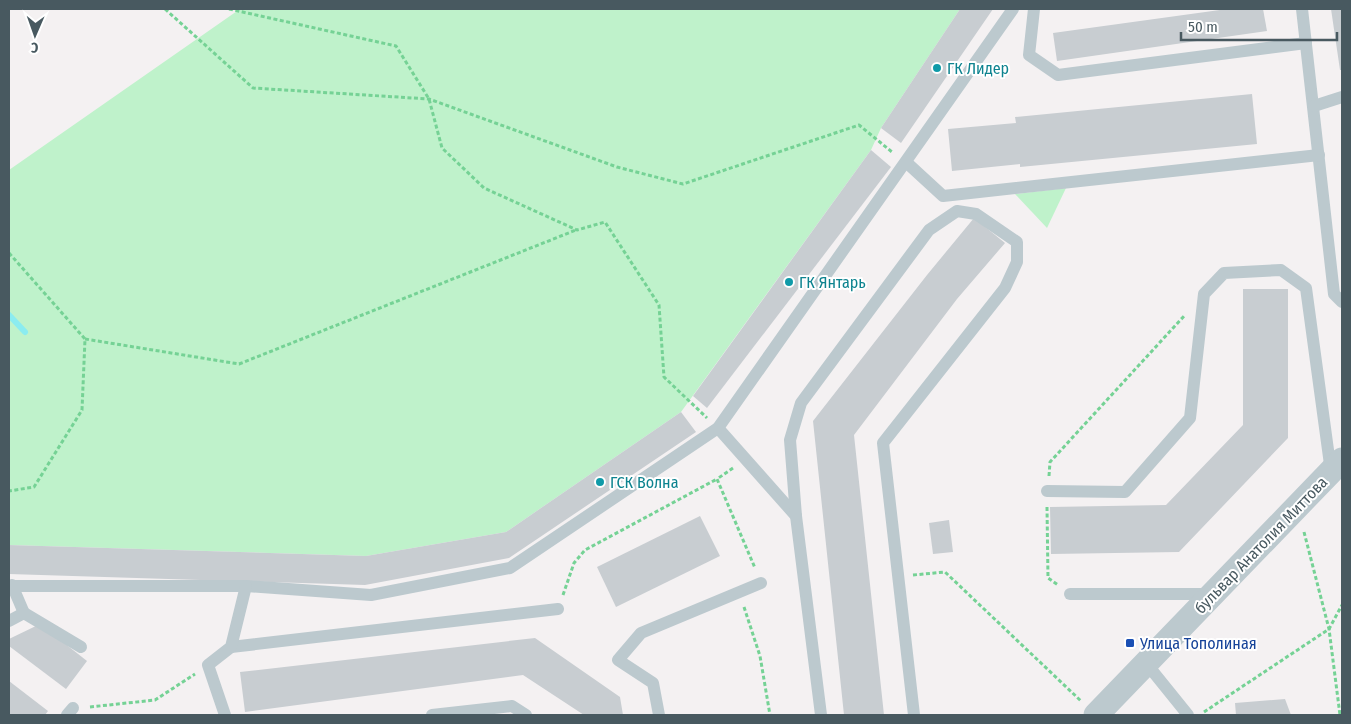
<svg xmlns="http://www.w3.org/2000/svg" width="1351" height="724" viewBox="0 0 1351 724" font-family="'Fira Sans Condensed',sans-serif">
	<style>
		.green { fill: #bff2cb }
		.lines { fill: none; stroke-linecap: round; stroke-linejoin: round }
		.stream { stroke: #8becf0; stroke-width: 6 }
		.building { fill: #c8cdd1 }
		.path { stroke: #75d295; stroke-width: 3; stroke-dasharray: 4 2.5; stroke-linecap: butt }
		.service { stroke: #bcc9ce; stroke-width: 12 }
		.minor { stroke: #bcc9ce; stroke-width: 25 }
		.culture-dot { fill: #0f9aa8; stroke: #fff; stroke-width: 2 }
		.transit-dot { fill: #1a4fb4; stroke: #fff; stroke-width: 2 }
		.labels { text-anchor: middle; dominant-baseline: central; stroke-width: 4; stroke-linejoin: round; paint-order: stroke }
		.culture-label { font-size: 16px; fill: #0d838f; stroke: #fff; text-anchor: start }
		.street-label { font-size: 16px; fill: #485960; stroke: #fff }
		.transit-label { font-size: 16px; fill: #164399; stroke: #fff; text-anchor: start }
	</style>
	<rect width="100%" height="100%" fill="#f4f1f2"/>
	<g class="green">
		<path d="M 240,9 L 960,9 L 881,128 L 871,150 L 681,412 L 506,532 L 366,556 L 9,545 L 9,170 Z"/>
		<path d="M 1066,188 L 1047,228 L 1015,194 Z"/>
	</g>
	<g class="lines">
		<path class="stream" d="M 9,315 L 25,332"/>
	</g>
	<g class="building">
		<path d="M 960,9 L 993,9 L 901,143 L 881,128 Z"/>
		<path d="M 1227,9 L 1263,9 L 1267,31 L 1057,61 L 1053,33 Z"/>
		<path d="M 1331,9 L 1342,9 L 1342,70 L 1340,70 Z"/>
		<path d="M 1252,94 L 1257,144 L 1020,167 L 1020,164 L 952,171 L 948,129 L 1016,123 L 1015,117 Z"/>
		<path d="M 871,150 L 891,167 L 707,408 L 693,396 Z"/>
		<path d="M 974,218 L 1005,243 L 957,299 L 854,435 L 884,715 L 844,715 L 813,421 L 927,275 Z"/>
		<path d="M 1243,289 L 1288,289 L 1288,438 L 1179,552 L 1051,554 L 1050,507 L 1166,505 L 1243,425 Z"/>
		<path d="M 681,412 L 696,432 L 509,558 L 365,585 L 9,574 L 9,545 L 366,556 L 506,532 Z"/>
		<path d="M 700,516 L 720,556 L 616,607 L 597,567 Z"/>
		<path d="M 949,520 L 953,552 L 933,554 L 929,523 Z"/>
		<path d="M 40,624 L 87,661 L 66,689 L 9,646 L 9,639 Z"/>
		<path d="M 535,638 L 620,697 L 623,715 L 584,715 L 523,675 L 245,712 L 240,672 Z"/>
		<path d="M 9,681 L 48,711 L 45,715 L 9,715 Z"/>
		<path d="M 1285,699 L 1291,715 L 1236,715 L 1235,703 Z"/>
	</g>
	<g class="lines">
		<g class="path">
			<path d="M 165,9 L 253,88 L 429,99 L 617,167 L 683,184 L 859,125 L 892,152"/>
			<path d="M 229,9 L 396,46 L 429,99 L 442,148 L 484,188 L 577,230 L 605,222 L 659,305 L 664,377 L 707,418"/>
			<path d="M 9,253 L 85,339 L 82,410 L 34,487 L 9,491"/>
			<path d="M 85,339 L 239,364 L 576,230"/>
			<path d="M 733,468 L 717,479 L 755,568"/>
			<path d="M 1049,476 L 1050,462 L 1185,315"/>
			<path d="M 1047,507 L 1048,578 L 1058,585"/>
			<path d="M 1304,532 L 1329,629 L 1340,715"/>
			<path d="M 913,575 L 945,572 L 1081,701"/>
			<path d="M 563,595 L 574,563 L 585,550 L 717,479"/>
			<path d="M 744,607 L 760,656 L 770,715"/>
			<path d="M 90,707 L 155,700 L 195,674"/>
			<path d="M 1204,712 L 1329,629 L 1342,605"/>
		</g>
		<g class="service">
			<path d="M 1034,9 L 1029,55 L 1058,75 L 1306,43"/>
			<path d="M 1302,9 L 1334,294 L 1342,302"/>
			<path d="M 1314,106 L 1342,97"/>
			<path d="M 906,162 L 943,196 L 1319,155"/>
			<path d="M 718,428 L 796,516 L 821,715"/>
			<path d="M 1047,491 L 1125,492 L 1190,418 L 1204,294 L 1224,273 L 1281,270 L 1306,288 L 1331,472"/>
			<path d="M 796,516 L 790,440 L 801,403 L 929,230 L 957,211 L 976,214 L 1017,242 L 1017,262 L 1005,288 L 883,443 L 914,715"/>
			<path d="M 12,585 L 24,613"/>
			<path d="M 9,586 L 246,586 L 371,595 L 510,568 L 718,428 L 1013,9"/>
			<path d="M 1070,594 L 1213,594"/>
			<path d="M 9,621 L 24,613 L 81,647"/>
			<path d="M 231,647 L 558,609"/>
			<path d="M 1146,663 L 1188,715"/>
			<path d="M 67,715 L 73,708"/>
			<path d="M 225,715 L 208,665 L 231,647 L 246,586"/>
			<path d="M 432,715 L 512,706 L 526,715"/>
			<path d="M 659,715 L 653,683 L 618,660 L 641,633 L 761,583"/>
		</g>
		<path class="minor" d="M 1096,715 L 1342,460"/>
	</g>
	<g class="culture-dot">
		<circle cx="937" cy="68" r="5"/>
		<circle cx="789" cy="282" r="5"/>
		<circle cx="600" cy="482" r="5"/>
	</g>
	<rect class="transit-dot" x="1125" y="638" width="10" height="10" rx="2.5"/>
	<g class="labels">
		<g class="culture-label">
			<text x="947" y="68">ГК Лидер</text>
			<text x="799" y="282">ГК Янтарь</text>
			<text x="610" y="482">ГСК Волна</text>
		</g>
		<g class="street-label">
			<text transform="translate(1261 545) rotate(-46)">бульвар Анатолия Миттова</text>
		</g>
		<g class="transit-label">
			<text x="1140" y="643">Улица Тополиная</text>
		</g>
	</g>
	<rect width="1351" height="724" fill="none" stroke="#485960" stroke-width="20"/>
	<g transform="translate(35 35) rotate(182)" stroke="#ffffff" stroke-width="4" paint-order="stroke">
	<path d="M0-4L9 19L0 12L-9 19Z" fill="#485960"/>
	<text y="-8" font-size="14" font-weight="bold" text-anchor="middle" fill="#485960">С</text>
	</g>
	<path d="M1181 32v8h156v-8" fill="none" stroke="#485960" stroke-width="2.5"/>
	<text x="1188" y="32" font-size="15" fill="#485960" stroke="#ffffff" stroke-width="4" paint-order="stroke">50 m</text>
</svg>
